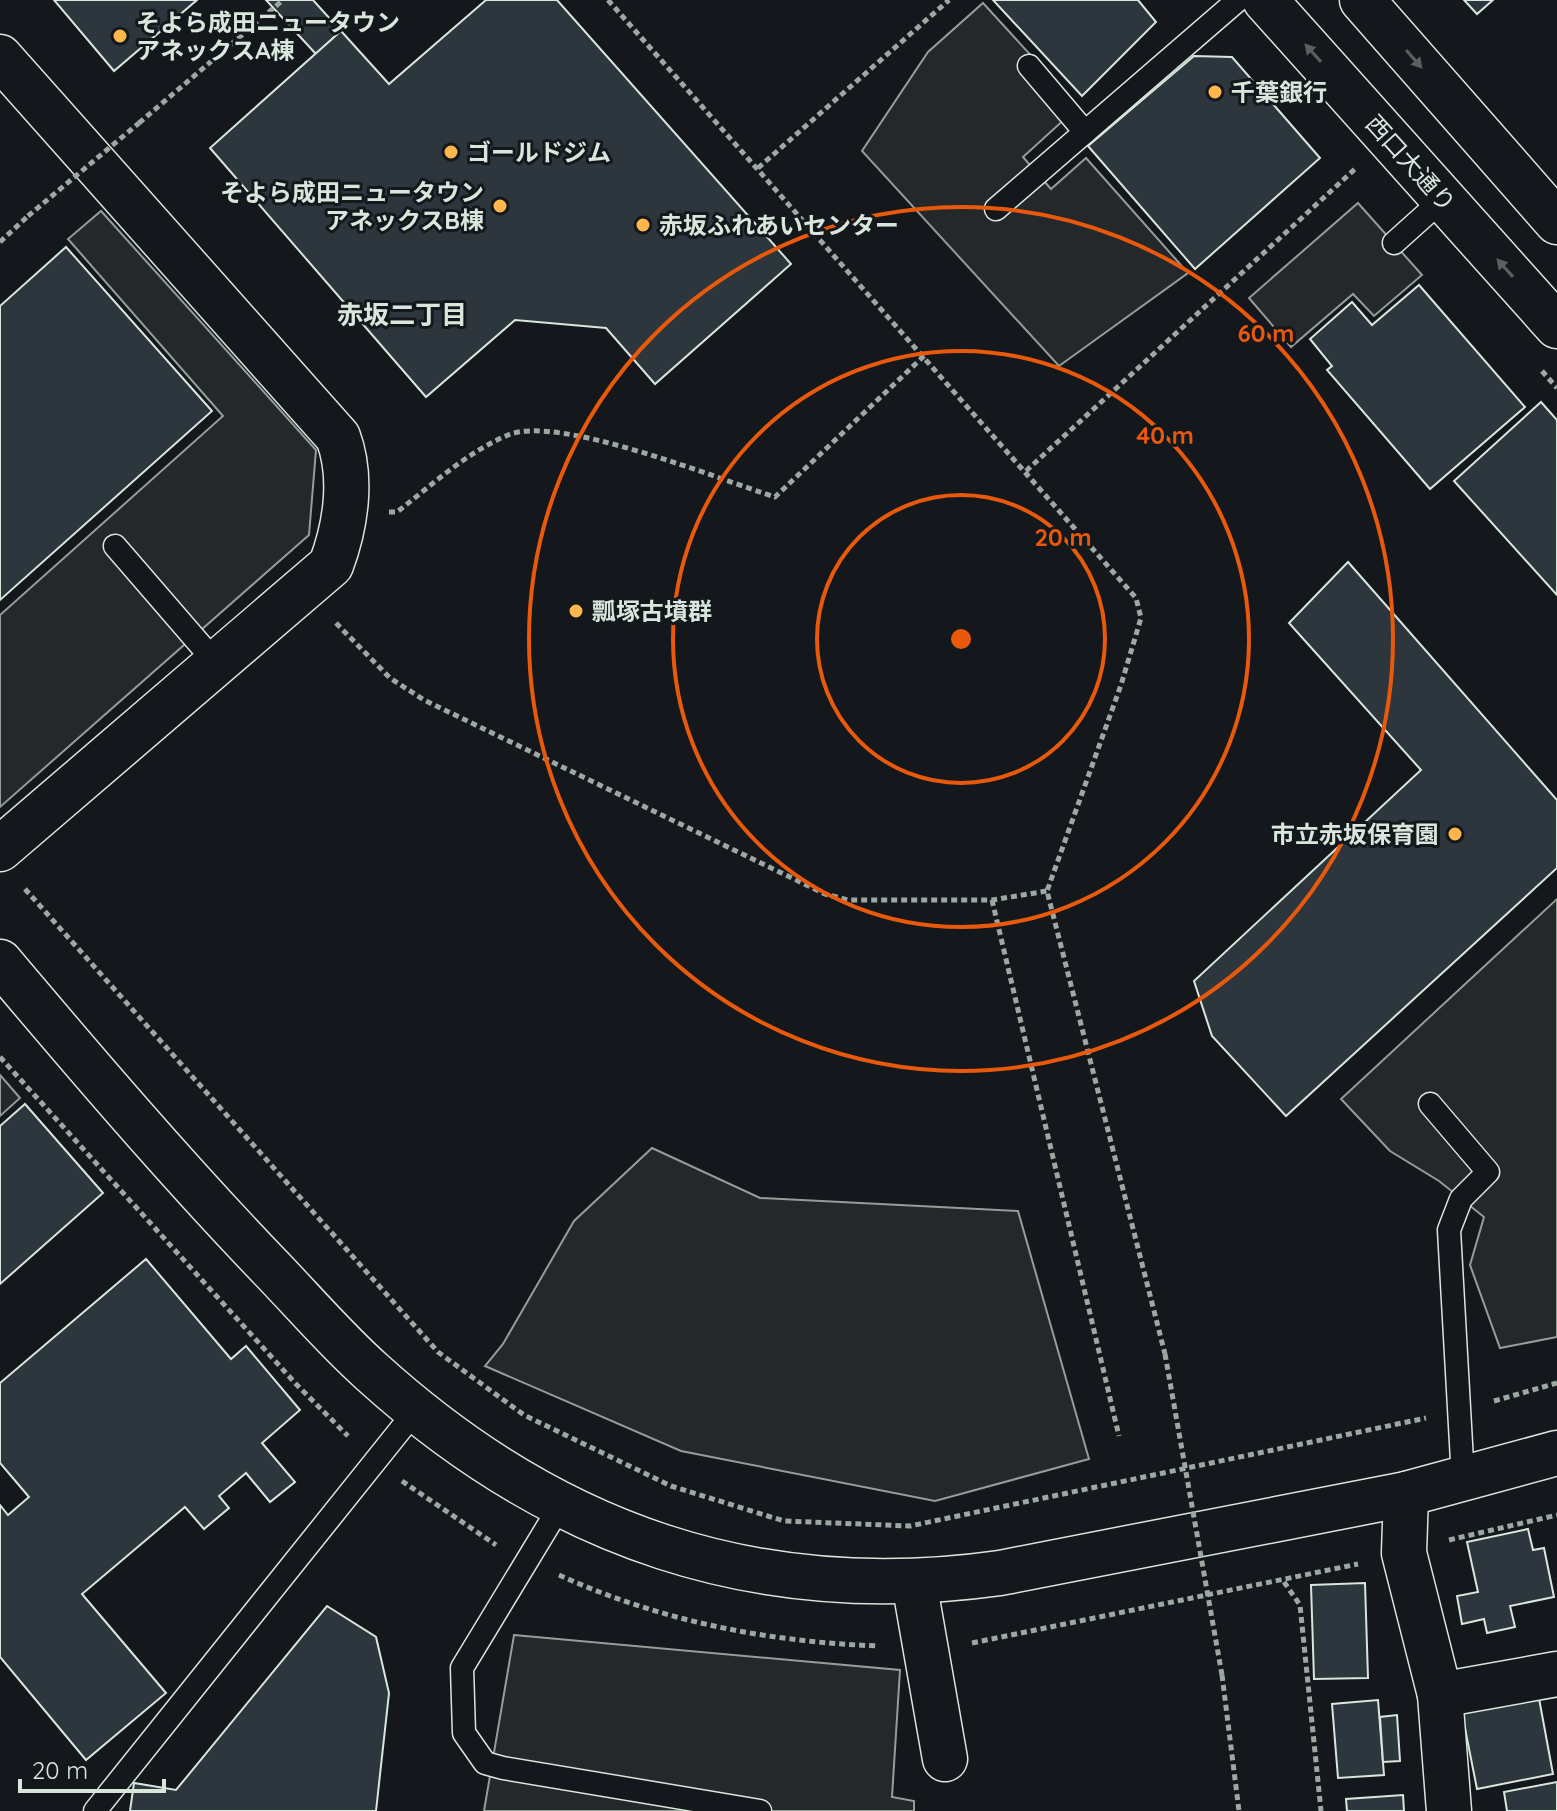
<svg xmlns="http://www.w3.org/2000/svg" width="1557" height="1811" viewBox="0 0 1557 1811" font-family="Quicksand,'Noto Sans JP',sans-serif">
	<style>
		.parking { fill: #24282b; stroke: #939e99; stroke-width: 2 }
		.building { fill: #2c363c; stroke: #d8e6dc; stroke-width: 2 }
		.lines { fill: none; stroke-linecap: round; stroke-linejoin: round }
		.service-casing { stroke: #d8e6dc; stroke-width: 25 }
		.minor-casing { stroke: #d8e6dc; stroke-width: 47 }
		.tertiary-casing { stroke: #d8e6dc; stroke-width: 47 }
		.path { stroke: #9da8a2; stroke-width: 5; stroke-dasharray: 6 4; stroke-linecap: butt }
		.service { stroke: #14181c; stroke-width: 22 }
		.minor { stroke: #14181c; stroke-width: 44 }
		.tertiary { stroke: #14181c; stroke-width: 44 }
		.path-bridge { stroke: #9da8a2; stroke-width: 5; stroke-dasharray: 6 4; stroke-linecap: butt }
		.oneway { fill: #59605f }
		.ring { fill: none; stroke: #e8590c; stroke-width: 4 }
		.poi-dot { fill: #ffb74d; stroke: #14181c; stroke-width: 3 }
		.labels { text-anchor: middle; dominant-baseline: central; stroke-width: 6; stroke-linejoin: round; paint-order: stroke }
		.poi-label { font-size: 24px; font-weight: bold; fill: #d8e6dc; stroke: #14181c; text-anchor: start }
		.street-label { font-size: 24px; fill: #d8e6dc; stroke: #14181c }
		.neighbourhood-label { font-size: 26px; font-weight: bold; fill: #d8e6dc; stroke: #14181c }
		.centre { fill: #e8590c; stroke: #14181c; stroke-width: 4 }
		.ring-label { font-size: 24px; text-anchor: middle; font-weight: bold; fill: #e8590c; stroke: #14181c; stroke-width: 6; stroke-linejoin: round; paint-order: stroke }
	</style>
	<rect width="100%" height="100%" fill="#14181c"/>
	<g class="parking">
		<path d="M 983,3 L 1078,107 L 1023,157 L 1051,189 L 1086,158 L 1188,273 L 1059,366 L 862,151 L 928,52 Z"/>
		<path d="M 1358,203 L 1422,275 L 1374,316 L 1353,294 L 1291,347 L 1249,298 Z"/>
		<path d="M 101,211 L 316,450 L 309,535 L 0,807 L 0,615 L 223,416 L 68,239 Z"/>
		<path d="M 1557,899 L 1557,1337 L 1500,1348 L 1470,1265 L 1484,1217 L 1439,1181 L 1390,1151 L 1341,1099 Z"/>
		<path d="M 0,1075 L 20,1098 L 0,1116 Z"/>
		<path d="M 652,1148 L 760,1198 L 1018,1211 L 1089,1459 L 935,1501 L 681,1451 L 485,1366 L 503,1344 L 574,1221 Z"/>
		<path d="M 514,1635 L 900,1670 L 892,1797 L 914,1801 L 914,1811 L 484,1811 Z"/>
	</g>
	<g class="building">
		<path d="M 54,0 L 197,0 L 114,71 Z"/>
		<path d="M 266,0 L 313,0 L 341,31 L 316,54 Z"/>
		<path d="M 486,0 L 557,0 L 791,264 L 655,384 L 606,328 L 515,320 L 426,397 L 210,148 L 341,31 L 389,84 Z"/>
		<path d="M 993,0 L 1138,0 L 1156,22 L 1082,96 Z"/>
		<path d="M 1464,0 L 1493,0 L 1477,14 Z"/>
		<path d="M 1194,56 L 1232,57 L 1320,158 L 1195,269 L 1088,146 Z"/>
		<path d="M 66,247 L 212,411 L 0,600 L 0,306 Z"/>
		<path d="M 1419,285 L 1525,407 L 1430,489 L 1327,370 L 1332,366 L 1310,339 L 1352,302 L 1372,325 Z"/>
		<path d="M 1541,402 L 1557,420 L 1557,595 L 1454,481 Z"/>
		<path d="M 1348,562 L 1557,800 L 1557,868 L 1286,1116 L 1212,1036 L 1194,981 L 1421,770 L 1289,623 Z"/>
		<path d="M 25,1104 L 103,1193 L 0,1284 L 0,1126 Z"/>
		<path d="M 146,1259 L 231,1359 L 246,1346 L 300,1410 L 262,1443 L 295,1482 L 270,1502 L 246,1473 L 219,1496 L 229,1508 L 204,1529 L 185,1507 L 82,1594 L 166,1693 L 86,1760 L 0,1657 L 0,1505 L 8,1515 L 29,1497 L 0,1463 L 0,1383 Z"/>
		<path d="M 1528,1529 L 1533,1550 L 1544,1548 L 1554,1597 L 1510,1606 L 1515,1627 L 1487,1633 L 1484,1619 L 1462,1624 L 1457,1596 L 1478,1592 L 1467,1542 Z"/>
		<path d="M 1365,1583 L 1368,1678 L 1314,1679 L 1311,1585 Z"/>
		<path d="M 327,1606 L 376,1637 L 389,1693 L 376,1811 L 130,1811 L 134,1783 L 176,1790 Z"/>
		<path d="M 1538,1693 L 1553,1774 L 1477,1789 L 1461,1708 Z"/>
		<path d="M 1378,1700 L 1384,1775 L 1338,1778 L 1332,1704 Z"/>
		<path d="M 1397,1715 L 1400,1761 L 1383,1762 L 1380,1717 Z"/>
		<path d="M 1557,1782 L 1557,1811 L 1507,1811 L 1504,1792 Z"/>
		<path d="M 1403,1795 L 1404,1811 L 1347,1811 L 1346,1799 Z"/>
	</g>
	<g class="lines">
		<g class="service-casing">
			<g id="service">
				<path d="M 1029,66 L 1085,132"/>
				<path d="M 996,209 L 1238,0"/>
				<path d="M 1394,243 L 1443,199"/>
				<path d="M 115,546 L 217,664"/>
				<path d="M 1430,1104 L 1488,1172 L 1461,1199 L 1449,1230 L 1463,1479"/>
				<path d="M 562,1503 L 462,1668 L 464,1733 L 485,1763 L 503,1768 L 760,1811"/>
				<path d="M 95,1811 L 417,1409"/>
			</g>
		</g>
		<g class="minor-casing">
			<g id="minor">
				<path d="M 0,57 L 338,437 C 353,477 346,525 331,565 L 0,849"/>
				<path d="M 1406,1494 L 1404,1553 L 1440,1695 L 1449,1811"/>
				<path d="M 914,1582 L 945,1759"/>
				<path d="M 1440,1695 L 1557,1674"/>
			</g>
		</g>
		<g class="tertiary-casing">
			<g id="tertiary">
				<path d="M 1265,0 L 1557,326"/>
				<path d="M 1362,0 L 1557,222"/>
				<path d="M 0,962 C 87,1065 175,1168 268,1265 C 302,1300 335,1339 372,1372 C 553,1536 757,1607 1000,1573 L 1406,1494 L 1557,1453"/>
			</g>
		</g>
		<g class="path">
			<path d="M 608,0 L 1136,598 L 1141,618 L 1121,685 L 1047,891 L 1165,1354"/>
			<path d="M 139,123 L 283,0"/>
			<path d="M 758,168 L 949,0"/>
			<path d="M 0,242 L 28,216"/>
			<path d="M 1542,371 L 1557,388"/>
			<path d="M 1026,471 L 1355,169"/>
			<path d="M 389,512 L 397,512 C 432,485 467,452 508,435 C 558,414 718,479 775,497 L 924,356"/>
			<path d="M 336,623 L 390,678 L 424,700 L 825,894 L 848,900 L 992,900 L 1047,891"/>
			<path d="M 25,889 L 438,1352 L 524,1415 L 671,1486 L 784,1521 L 910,1526 L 1426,1418"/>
			<path d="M 992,900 L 1119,1436"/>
			<path d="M 0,1057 L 296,1384 L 348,1436"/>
			<path d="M 1494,1401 L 1557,1383"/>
			<path d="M 402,1481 L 496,1545"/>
			<path d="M 1449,1540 L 1557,1515"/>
			<path d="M 559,1575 C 660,1621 768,1642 879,1646"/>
			<path d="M 1284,1582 L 1300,1605 L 1321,1811"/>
			<path d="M 972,1643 L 1358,1564"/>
			<path d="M 1222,1675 L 1239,1811"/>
		</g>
		<use href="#service" class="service"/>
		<use href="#minor" class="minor"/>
		<use href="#tertiary" class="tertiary"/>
		<g class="path-bridge">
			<path d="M 28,216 L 139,123"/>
			<path d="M 1165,1354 L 1222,1675"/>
		</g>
	</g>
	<defs><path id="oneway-solid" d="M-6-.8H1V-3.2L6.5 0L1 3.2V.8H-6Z" transform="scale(2)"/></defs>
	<g class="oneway">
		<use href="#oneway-solid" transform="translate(1313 53) rotate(-132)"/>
		<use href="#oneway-solid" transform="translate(1414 59) rotate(49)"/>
		<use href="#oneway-solid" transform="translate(1505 268) rotate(-132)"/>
	</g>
	<g class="ring">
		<circle cx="961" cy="639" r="144"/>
		<circle cx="961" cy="639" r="288"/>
		<circle cx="961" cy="639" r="432"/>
	</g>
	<g class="poi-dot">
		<circle cx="120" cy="36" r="8"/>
		<circle cx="1215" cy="92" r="8"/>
		<circle cx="451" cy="152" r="8"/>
		<circle cx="500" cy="206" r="8"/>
		<circle cx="643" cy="225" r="8"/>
		<circle cx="576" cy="611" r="8"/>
		<circle cx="1455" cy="834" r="8"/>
	</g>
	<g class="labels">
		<g class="poi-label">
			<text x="136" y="22">そよら成田ニュータウン<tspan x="136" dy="28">アネックスA棟</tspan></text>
			<text x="1231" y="92">千葉銀行</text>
			<text x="467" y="152">ゴールドジム</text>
			<text x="484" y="192" text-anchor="end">そよら成田ニュータウン<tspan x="484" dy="28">アネックスB棟</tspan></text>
			<text x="659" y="225">赤坂ふれあいセンター</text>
			<text x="592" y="611">瓢塚古墳群</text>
			<text x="1439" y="834" text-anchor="end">市立赤坂保育園</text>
		</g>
		<g class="street-label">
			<text transform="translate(1411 163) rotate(48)">西口大通り</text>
		</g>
		<g class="neighbourhood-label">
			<text x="402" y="314">赤坂二丁目</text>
		</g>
	</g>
	<circle cx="961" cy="639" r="12" class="centre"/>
	<g class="ring-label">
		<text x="1266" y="342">60 m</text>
		<text x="1165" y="444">40 m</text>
		<text x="1063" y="546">20 m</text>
	</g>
	<path d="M20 1779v12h144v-12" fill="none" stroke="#d8e6dc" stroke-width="4"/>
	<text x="32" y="1779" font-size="24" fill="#d8e6dc" stroke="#14181c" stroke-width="6" paint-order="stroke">20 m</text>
</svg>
